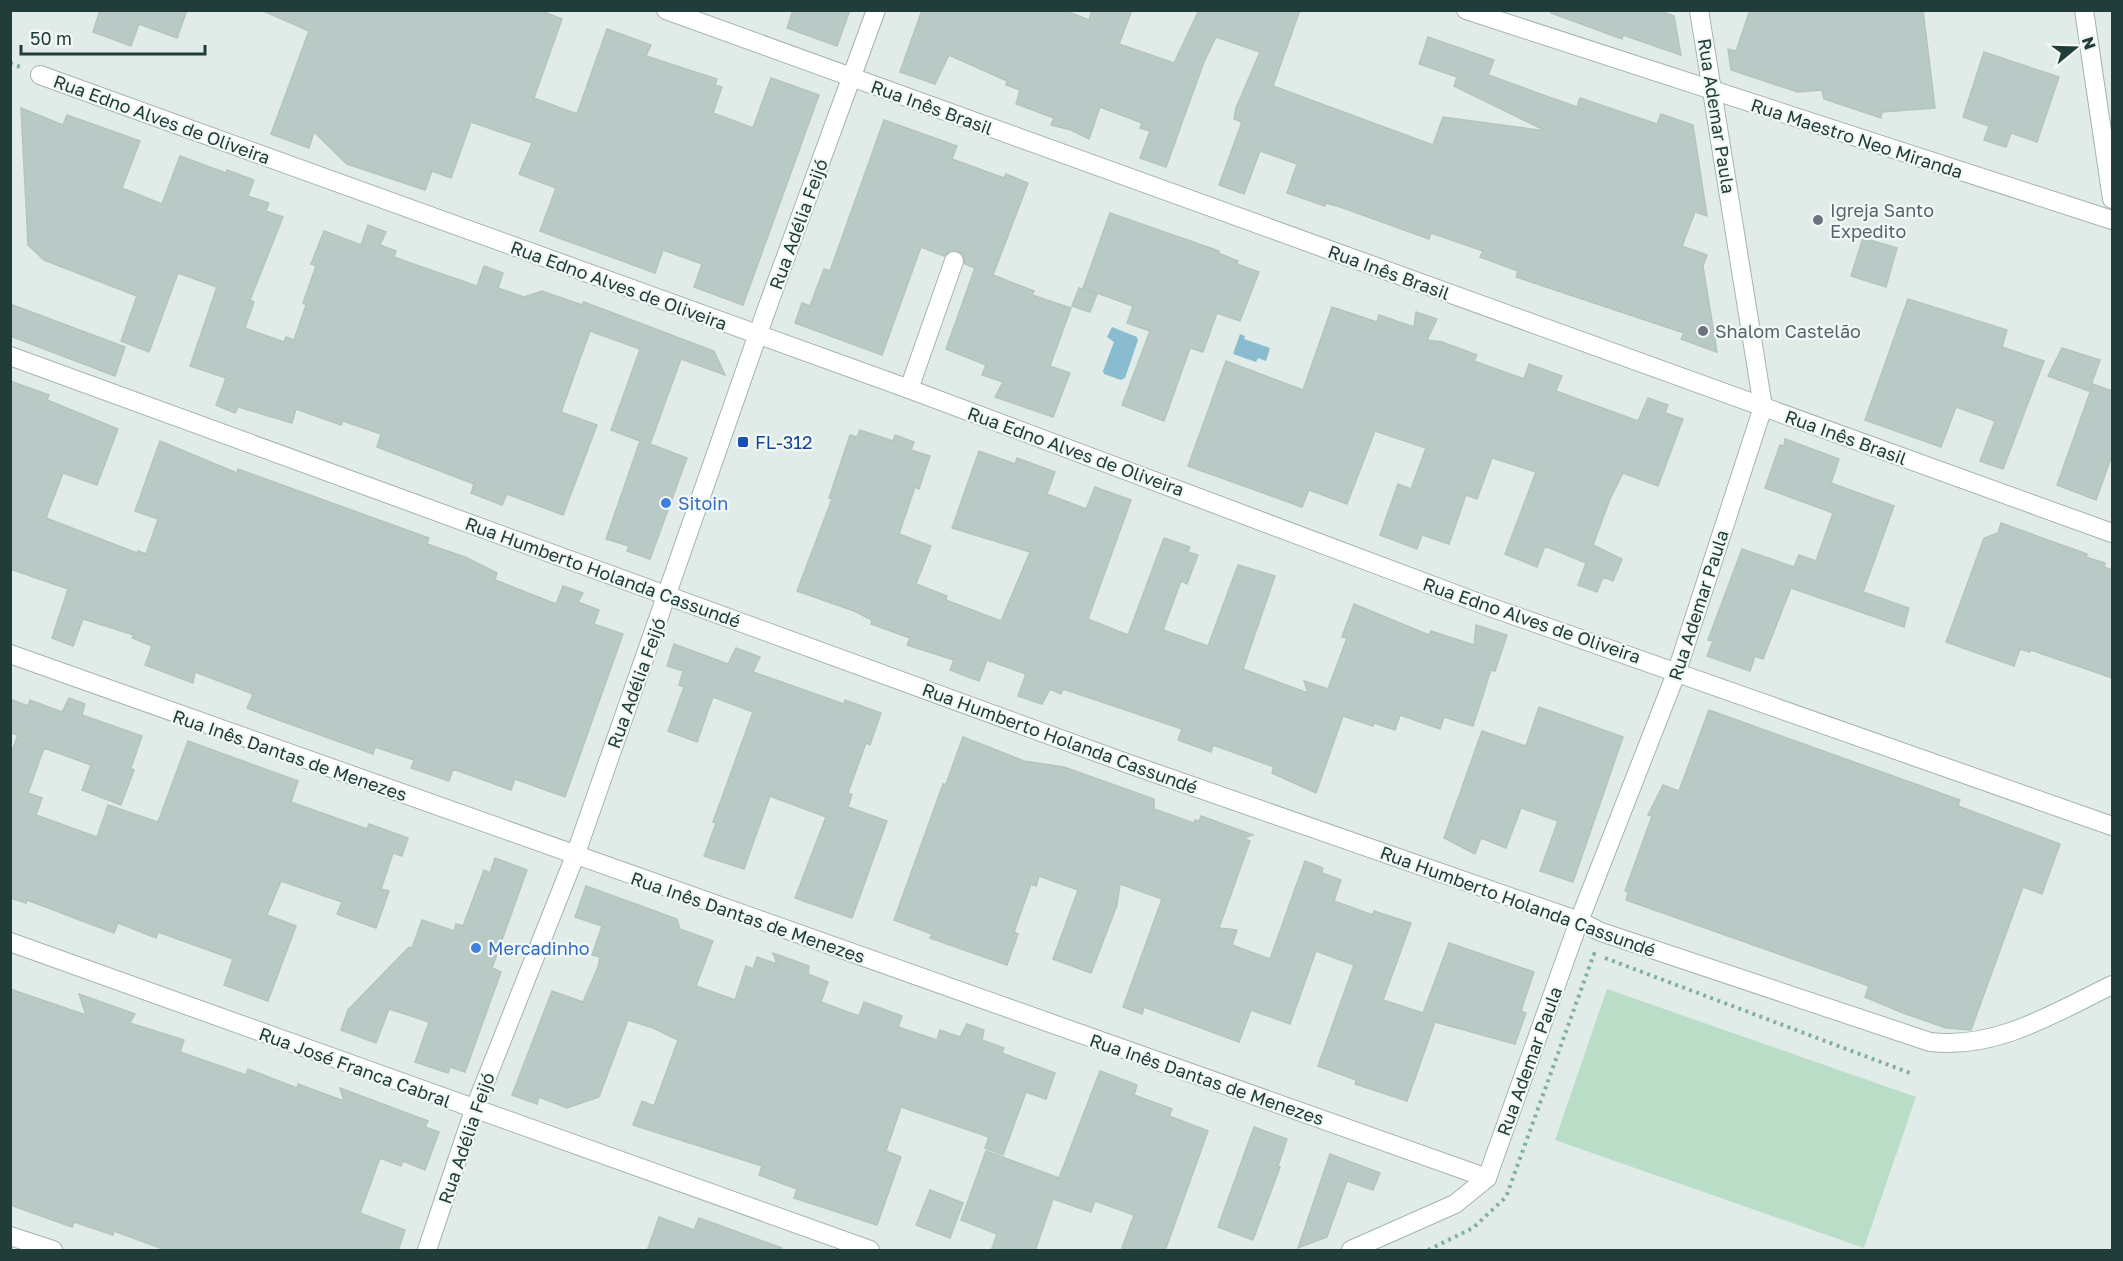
<svg xmlns="http://www.w3.org/2000/svg" width="2123" height="1261" viewBox="0 0 2123 1261" font-family="'Golos Text',sans-serif">
	<style>
		.green { fill: #baddc8 }
		.water { fill: #89bcd1 }
		.building { fill: #b9c9c5; stroke: #b4c5c0; stroke-width: 1.5 }
		.lines { fill: none; stroke-linecap: round; stroke-linejoin: round }
		.minor-casing { stroke: #a4b4b0; stroke-width: 20 }
		.path { stroke: #81afa7; stroke-width: 4; stroke-dasharray: 3 4.5; stroke-linecap: butt }
		.minor { stroke: #fff; stroke-width: 18 }
		.worship-dot { fill: #6b7280; stroke: #f2f8f6; stroke-width: 2 }
		.transit-dot { fill: #1a4fb4; stroke: #f2f8f6; stroke-width: 2 }
		.shop-dot { fill: #3f7fe0; stroke: #f2f8f6; stroke-width: 2 }
		.labels { text-anchor: middle; dominant-baseline: central; stroke-width: 4.5; stroke-linejoin: round; paint-order: stroke }
		.street-label { font-size: 18px; fill: #213d39; stroke: #f2f8f6 }
		.worship-label { font-size: 18px; fill: #5b616d; stroke: #f2f8f6; text-anchor: start }
		.transit-label { font-size: 18px; fill: #164399; stroke: #f2f8f6; text-anchor: start }
		.shop-label { font-size: 18px; fill: #366cbe; stroke: #f2f8f6; text-anchor: start }
	</style>
	<rect width="100%" height="100%" fill="#e1ece8"/>
	<path class="green" d="M 1607,989 L 1916,1097 L 1864,1248 L 1555,1140 Z"/>
	<g class="water">
		<path d="M 1112,327 L 1137,337 L 1138,340 L 1125,378 L 1121,380 L 1104,374 L 1103,371 L 1114,342 L 1107,337 Z"/>
		<path d="M 1240,334 L 1245,336 L 1244,339 L 1270,348 L 1266,361 L 1258,358 L 1256,362 L 1233,354 Z"/>
	</g>
	<g class="building">
		<path d="M 100,10 L 187,10 L 177,38 L 139,24 L 131,46 L 93,32 Z"/>
		<path d="M 261,10 L 539,10 L 562,19 L 534,98 L 577,114 L 607,29 L 651,45 L 646,56 L 717,79 L 715,85 L 722,87 L 713,113 L 753,128 L 771,78 L 819,95 L 743,305 L 694,287 L 702,264 L 663,250 L 655,273 L 540,231 L 556,188 L 519,174 L 532,143 L 471,122 L 451,178 L 432,171 L 425,190 L 347,164 L 314,132 L 309,148 L 271,134 L 309,31 Z"/>
		<path d="M 793,10 L 850,10 L 837,46 L 787,28 Z"/>
		<path d="M 922,10 L 1064,10 L 1089,20 L 1092,10 L 1132,10 L 1119,44 L 1174,63 L 1199,10 L 1300,10 L 1273,86 L 1433,145 L 1443,117 L 1546,131 L 1454,86 L 1457,77 L 1419,64 L 1428,37 L 1494,60 L 1488,75 L 1577,107 L 1580,98 L 1657,124 L 1661,114 L 1693,125 L 1707,216 L 1695,212 L 1682,246 L 1707,255 L 1703,266 L 1717,352 L 1681,339 L 1684,333 L 1516,277 L 1518,271 L 1480,257 L 1483,251 L 1431,233 L 1429,239 L 1343,208 L 1326,203 L 1325,206 L 1287,193 L 1297,164 L 1260,151 L 1244,194 L 1219,185 L 1242,122 L 1234,119 L 1236,108 L 1260,52 L 1216,37 L 1204,62 L 1166,167 L 1140,158 L 1150,131 L 1140,128 L 1142,123 L 1100,107 L 1089,139 L 1071,130 L 1051,125 L 1054,118 L 1016,104 L 1020,90 L 1006,85 L 1007,81 L 949,55 L 935,84 L 900,72 Z"/>
		<path d="M 1551,10 L 1658,10 L 1674,16 L 1681,55 L 1623,35 L 1622,39 L 1551,13 Z"/>
		<path d="M 1750,10 L 1923,10 L 1935,108 L 1882,112 L 1881,118 L 1824,99 L 1822,90 L 1798,92 L 1731,70 L 1728,49 L 1736,51 Z"/>
		<path d="M 1984,52 L 2059,77 L 2037,142 L 2011,133 L 2006,147 L 1984,140 L 1989,126 L 1963,117 Z"/>
		<path d="M 21,108 L 63,125 L 67,115 L 140,141 L 122,188 L 162,204 L 180,156 L 226,173 L 227,170 L 254,180 L 248,196 L 269,203 L 266,211 L 283,217 L 250,300 L 254,302 L 245,328 L 284,342 L 286,337 L 294,340 L 306,305 L 303,303 L 316,266 L 311,264 L 324,231 L 361,245 L 368,225 L 386,232 L 380,245 L 396,251 L 394,257 L 419,266 L 477,286 L 484,266 L 503,273 L 498,288 L 524,297 L 542,291 L 582,305 L 584,302 L 714,351 L 725,375 L 681,359 L 650,444 L 687,458 L 650,559 L 627,551 L 629,546 L 606,539 L 640,441 L 611,430 L 640,349 L 590,331 L 561,412 L 597,425 L 563,515 L 507,494 L 502,505 L 471,493 L 474,484 L 377,447 L 381,434 L 343,421 L 341,425 L 296,409 L 292,423 L 238,407 L 235,413 L 216,405 L 226,378 L 190,366 L 217,287 L 178,273 L 149,352 L 121,341 L 137,296 L 44,260 L 28,245 Z"/>
		<path d="M 884,120 L 957,146 L 952,159 L 1004,178 L 1006,174 L 1028,183 L 993,275 L 1034,291 L 1032,295 L 1071,308 L 1050,366 L 1070,373 L 1053,417 L 995,397 L 1003,382 L 982,375 L 986,365 L 946,349 L 975,268 L 965,264 L 963,254 L 958,251 L 951,250 L 944,256 L 921,247 L 882,355 L 795,323 L 802,303 L 810,306 L 824,269 L 830,271 Z"/>
		<path d="M 1110,213 L 1219,251 L 1218,253 L 1238,261 L 1237,264 L 1259,272 L 1240,321 L 1217,313 L 1203,352 L 1190,348 L 1164,421 L 1122,405 L 1150,331 L 1127,323 L 1133,306 L 1083,288 Z"/>
		<path d="M 1863,238 L 1897,248 L 1886,287 L 1851,276 Z"/>
		<path d="M 1079,288 L 1097,294 L 1090,312 L 1072,306 Z"/>
		<path d="M 1908,299 L 2007,330 L 2002,347 L 2044,361 L 2003,469 L 1980,461 L 1995,421 L 1956,407 L 1941,447 L 1865,420 Z"/>
		<path d="M 10,304 L 125,347 L 115,376 L 10,336 Z"/>
		<path d="M 1332,307 L 1377,322 L 1379,315 L 1414,327 L 1416,312 L 1437,319 L 1427,340 L 1442,342 L 1477,355 L 1474,361 L 1524,379 L 1529,364 L 1562,376 L 1556,391 L 1638,421 L 1648,398 L 1668,405 L 1665,413 L 1683,419 L 1658,486 L 1623,473 L 1610,499 L 1593,545 L 1622,559 L 1613,581 L 1603,577 L 1597,592 L 1578,585 L 1586,563 L 1545,546 L 1537,567 L 1505,554 L 1536,472 L 1492,458 L 1477,499 L 1466,495 L 1449,544 L 1422,535 L 1417,549 L 1380,535 L 1398,484 L 1411,489 L 1426,448 L 1375,431 L 1347,504 L 1309,490 L 1302,507 L 1188,466 L 1226,361 L 1303,390 Z"/>
		<path d="M 2062,348 L 2100,360 L 2089,391 L 2048,376 Z"/>
		<path d="M 10,381 L 49,395 L 47,400 L 118,429 L 97,485 L 63,473 L 46,518 L 137,553 L 138,551 L 146,554 L 158,519 L 135,511 L 160,441 L 237,473 L 238,469 L 429,538 L 427,544 L 465,557 L 497,573 L 495,580 L 556,604 L 563,586 L 583,593 L 578,602 L 599,610 L 594,624 L 623,634 L 565,797 L 515,779 L 511,790 L 453,769 L 449,781 L 411,768 L 414,760 L 375,747 L 373,754 L 262,714 L 247,708 L 253,694 L 195,672 L 193,683 L 145,665 L 152,646 L 132,638 L 134,635 L 83,619 L 73,646 L 52,638 L 68,589 L 10,569 Z"/>
		<path d="M 2093,384 L 2112,391 L 2112,455 L 2096,500 L 2057,485 Z"/>
		<path d="M 860,430 L 893,441 L 895,435 L 914,442 L 911,450 L 930,456 L 919,489 L 915,487 L 899,534 L 931,546 L 916,584 L 947,596 L 946,600 L 1001,621 L 1030,552 L 952,528 L 979,451 L 1015,464 L 1017,458 L 1055,472 L 1047,494 L 1086,509 L 1095,487 L 1131,500 L 1088,619 L 1128,635 L 1164,538 L 1190,547 L 1188,552 L 1198,555 L 1187,584 L 1181,581 L 1163,630 L 1208,646 L 1238,565 L 1275,576 L 1243,669 L 1308,693 L 1304,681 L 1328,689 L 1347,638 L 1342,637 L 1354,604 L 1429,635 L 1431,631 L 1474,645 L 1476,625 L 1507,635 L 1495,671 L 1491,670 L 1473,726 L 1444,717 L 1440,729 L 1400,715 L 1395,730 L 1374,723 L 1373,726 L 1343,716 L 1316,793 L 1272,773 L 1274,767 L 1213,745 L 1211,752 L 1178,740 L 1182,729 L 1063,689 L 1061,694 L 1050,689 L 1042,704 L 1018,696 L 1026,674 L 987,660 L 979,681 L 950,670 L 954,660 L 907,645 L 910,638 L 871,624 L 872,620 L 854,611 L 797,591 L 832,499 L 829,498 L 850,435 L 857,437 Z"/>
		<path d="M 1785,439 L 1839,459 L 1831,483 L 1894,506 L 1863,592 L 1909,608 L 1904,627 L 1791,588 L 1763,659 L 1755,656 L 1750,671 L 1707,656 L 1713,641 L 1708,640 L 1742,549 L 1794,567 L 1799,555 L 1816,561 L 1833,513 L 1765,488 L 1780,445 L 1784,446 Z"/>
		<path d="M 2001,523 L 2087,554 L 2086,557 L 2105,563 L 2104,567 L 2112,570 L 2112,678 L 2031,650 L 2030,652 L 2020,649 L 2014,666 L 1946,642 L 1984,538 L 1998,533 Z"/>
		<path d="M 674,644 L 728,664 L 736,648 L 760,657 L 753,672 L 844,704 L 845,700 L 881,713 L 870,745 L 866,743 L 848,793 L 852,795 L 848,807 L 887,821 L 852,918 L 795,898 L 826,817 L 770,796 L 744,869 L 704,856 L 716,823 L 713,822 L 753,712 L 713,697 L 697,742 L 668,731 L 684,687 L 679,685 L 683,671 L 667,666 Z"/>
		<path d="M 69,698 L 85,704 L 82,715 L 142,736 L 131,768 L 134,770 L 121,805 L 82,790 L 91,765 L 44,748 L 28,793 L 42,798 L 36,815 L 97,837 L 108,805 L 158,822 L 188,741 L 298,781 L 291,802 L 367,829 L 369,824 L 408,838 L 402,856 L 393,853 L 381,889 L 389,891 L 376,928 L 337,914 L 342,902 L 281,881 L 267,915 L 296,926 L 268,1001 L 224,985 L 233,959 L 158,932 L 156,938 L 118,923 L 114,933 L 27,900 L 26,903 L 10,898 L 10,756 L 18,735 L 10,733 L 10,699 L 28,706 L 30,700 L 62,712 Z"/>
		<path d="M 1539,707 L 1623,737 L 1573,882 L 1540,871 L 1558,821 L 1521,808 L 1506,848 L 1481,838 L 1475,854 L 1444,838 L 1482,731 L 1526,746 Z"/>
		<path d="M 1709,710 L 1960,800 L 1958,806 L 2060,844 L 2042,894 L 2023,887 L 1971,1030 L 1946,1028 L 1903,1013 L 1865,997 L 1869,986 L 1626,900 L 1628,892 L 1625,891 L 1652,816 L 1648,815 L 1663,785 L 1679,791 Z"/>
		<path d="M 963,737 L 1024,761 L 1064,767 L 1137,793 L 1154,799 L 1154,809 L 1194,823 L 1195,820 L 1199,821 L 1201,816 L 1253,835 L 1243,838 L 1250,841 L 1219,928 L 1237,930 L 1232,945 L 1270,959 L 1305,861 L 1323,868 L 1322,873 L 1341,880 L 1334,901 L 1373,915 L 1374,911 L 1411,923 L 1383,1000 L 1423,1013 L 1449,943 L 1534,972 L 1521,1011 L 1526,1013 L 1515,1044 L 1435,1022 L 1407,1101 L 1355,1084 L 1356,1080 L 1318,1066 L 1354,965 L 1316,951 L 1290,1024 L 1251,1010 L 1239,1042 L 1144,1007 L 1142,1014 L 1123,1007 L 1162,899 L 1120,884 L 1117,905 L 1091,973 L 1053,959 L 1078,890 L 1039,876 L 1036,886 L 1031,884 L 1014,932 L 1018,934 L 1007,965 L 930,938 L 932,934 L 894,920 L 943,784 L 946,784 Z"/>
		<path d="M 495,858 L 527,870 L 492,968 L 501,972 L 465,1072 L 450,1067 L 448,1073 L 415,1062 L 429,1022 L 408,1015 L 389,1009 L 376,1043 L 341,1030 L 348,1010 L 409,947 L 412,948 L 422,920 L 454,931 L 456,924 L 463,926 L 484,870 L 490,873 Z"/>
		<path d="M 586,886 L 677,919 L 680,929 L 713,941 L 696,986 L 735,1000 L 746,966 L 753,969 L 757,957 L 777,964 L 773,953 L 809,966 L 808,974 L 828,982 L 821,1002 L 859,1016 L 864,1002 L 902,1016 L 898,1027 L 937,1040 L 940,1030 L 960,1037 L 967,1024 L 984,1030 L 982,1040 L 1004,1048 L 1002,1053 L 1055,1073 L 1046,1099 L 1026,1092 L 1003,1155 L 985,1148 L 989,1137 L 901,1107 L 886,1151 L 901,1157 L 877,1225 L 794,1198 L 797,1189 L 759,1175 L 762,1166 L 633,1125 L 642,1101 L 654,1106 L 678,1040 L 653,1028 L 628,1020 L 599,1097 L 567,1108 L 539,1097 L 537,1104 L 512,1095 L 552,991 L 583,1002 L 598,967 L 600,957 L 592,955 L 602,926 L 575,917 Z"/>
		<path d="M 10,989 L 86,1015 L 79,994 L 135,1014 L 130,1023 L 184,1040 L 180,1052 L 246,1075 L 248,1069 L 297,1088 L 298,1084 L 344,1101 L 340,1088 L 428,1121 L 425,1127 L 439,1132 L 425,1170 L 403,1161 L 401,1166 L 380,1158 L 360,1213 L 405,1230 L 398,1251 L 168,1251 L 114,1231 L 113,1235 L 74,1222 L 72,1227 L 10,1205 Z"/>
		<path d="M 1100,1071 L 1137,1085 L 1134,1095 L 1172,1109 L 1169,1116 L 1208,1131 L 1165,1251 L 1121,1251 L 1134,1215 L 1095,1201 L 1091,1212 L 1053,1199 L 1035,1251 L 991,1251 L 997,1234 L 961,1220 L 986,1151 L 1059,1178 Z"/>
		<path d="M 1254,1127 L 1287,1139 L 1278,1166 L 1280,1167 L 1253,1240 L 1218,1227 Z"/>
		<path d="M 1330,1154 L 1380,1173 L 1373,1190 L 1347,1181 L 1327,1237 L 1298,1248 Z"/>
		<path d="M 930,1190 L 963,1203 L 950,1238 L 916,1225 Z"/>
		<path d="M 659,1217 L 694,1230 L 699,1218 L 782,1248 L 781,1251 L 647,1251 Z"/>
	</g>
	<g class="lines">
		<g class="minor-casing">
			<g id="minor">
				<path d="M 666,10 L 2112,533"/>
				<path d="M 1466,10 L 2112,220"/>
				<path d="M 2084,10 L 2112,199"/>
				<path d="M 40,75 L 909,389 L 1487,606 L 2112,826"/>
				<path d="M 10,356 L 1129,764 L 1579,921 L 1601,932 L 1930,1042 C 1996,1050 2054,1013 2112,985"/>
				<path d="M 909,389 L 954,261"/>
				<path d="M 10,654 L 1487,1178"/>
				<path d="M 10,942 L 870,1250"/>
				<path d="M 1487,1178 L 1579,921 L 1677,671 L 1763,407 L 1699,10"/>
				<path d="M 10,1236 L 53,1250"/>
				<path d="M 427,1250 L 474,1110 L 575,856 L 766,311 L 876,10"/>
				<path d="M 1351,1250 L 1455,1204 L 1487,1178"/>
			</g>
		</g>
		<g class="path">
			<path d="M 10,63 L 23,68"/>
			<path d="M 1605,958 L 1910,1073"/>
			<path d="M 1428,1250 L 1473,1228 L 1506,1197 L 1594,954 L 1598,956"/>
		</g>
		<use href="#minor" class="minor"/>
	</g>
	<g class="worship-dot">
		<circle cx="1818" cy="220" r="6"/>
		<circle cx="1703" cy="331" r="6"/>
	</g>
	<rect class="transit-dot" x="737" y="436" width="12" height="12" rx="3"/>
	<g class="shop-dot">
		<circle cx="666" cy="503" r="6"/>
		<circle cx="476" cy="948" r="6"/>
	</g>
	<g class="labels">
		<g class="street-label">
			<text transform="translate(932 107) rotate(20)">Rua Inês Brasil</text>
			<text transform="translate(1717 116) rotate(81)">Rua Ademar Paula</text>
			<text transform="translate(162 119) rotate(20)">Rua Edno Alves de Oliveira</text>
			<text transform="translate(1857 138) rotate(18)">Rua Maestro Neo Miranda</text>
			<text transform="translate(798 224) rotate(-70)">Rua Adélia Feijó</text>
			<text transform="translate(1389 272) rotate(20)">Rua Inês Brasil</text>
			<text transform="translate(619 285) rotate(20)">Rua Edno Alves de Oliveira</text>
			<text transform="translate(1846 437) rotate(20)">Rua Inês Brasil</text>
			<text transform="translate(1076 451) rotate(20)">Rua Edno Alves de Oliveira</text>
			<text transform="translate(603 572) rotate(20)">Rua Humberto Holanda Cassundé</text>
			<text transform="translate(1698 605) rotate(-72)">Rua Ademar Paula</text>
			<text transform="translate(1532 620) rotate(19)">Rua Edno Alves de Oliveira</text>
			<text transform="translate(636 683) rotate(-70)">Rua Adélia Feijó</text>
			<text transform="translate(1060 738) rotate(20)">Rua Humberto Holanda Cassundé</text>
			<text transform="translate(290 755) rotate(19)">Rua Inês Dantas de Menezes</text>
			<text transform="translate(1518 901) rotate(20)">Rua Humberto Holanda Cassundé</text>
			<text transform="translate(748 917) rotate(19)">Rua Inês Dantas de Menezes</text>
			<text transform="translate(1529 1061) rotate(-70)">Rua Ademar Paula</text>
			<text transform="translate(355 1067) rotate(20)">Rua José Franca Cabral</text>
			<text transform="translate(1207 1079) rotate(19)">Rua Inês Dantas de Menezes</text>
			<text transform="translate(466 1138) rotate(-71)">Rua Adélia Feijó</text>
		</g>
		<g class="worship-label">
			<text x="1830" y="210">Igreja Santo<tspan x="1830" dy="21">Expedito</tspan></text>
			<text x="1715" y="331">Shalom Castelão</text>
		</g>
		<g class="transit-label">
			<text x="755" y="442">FL-312</text>
		</g>
		<g class="shop-label">
			<text x="678" y="503">Sitoin</text>
			<text x="488" y="948">Mercadinho</text>
		</g>
	</g>
	<rect width="2123" height="1261" fill="none" stroke="#213d39" stroke-width="24"/>
	<g transform="translate(2075 48) rotate(71)" stroke="#f2f8f6" stroke-width="4.5" paint-order="stroke">
	<path d="M0-4.5L10 22L0 15L-10 22Z" fill="#213d39"/>
	<text y="-9" font-size="16" font-weight="bold" text-anchor="middle" fill="#213d39">N</text>
	</g>
	<path d="M21 45v9h184v-9" fill="none" stroke="#213d39" stroke-width="3"/>
	<text x="30" y="45" font-size="18" fill="#213d39" stroke="#f2f8f6" stroke-width="4.5" paint-order="stroke">50 m</text>
</svg>
